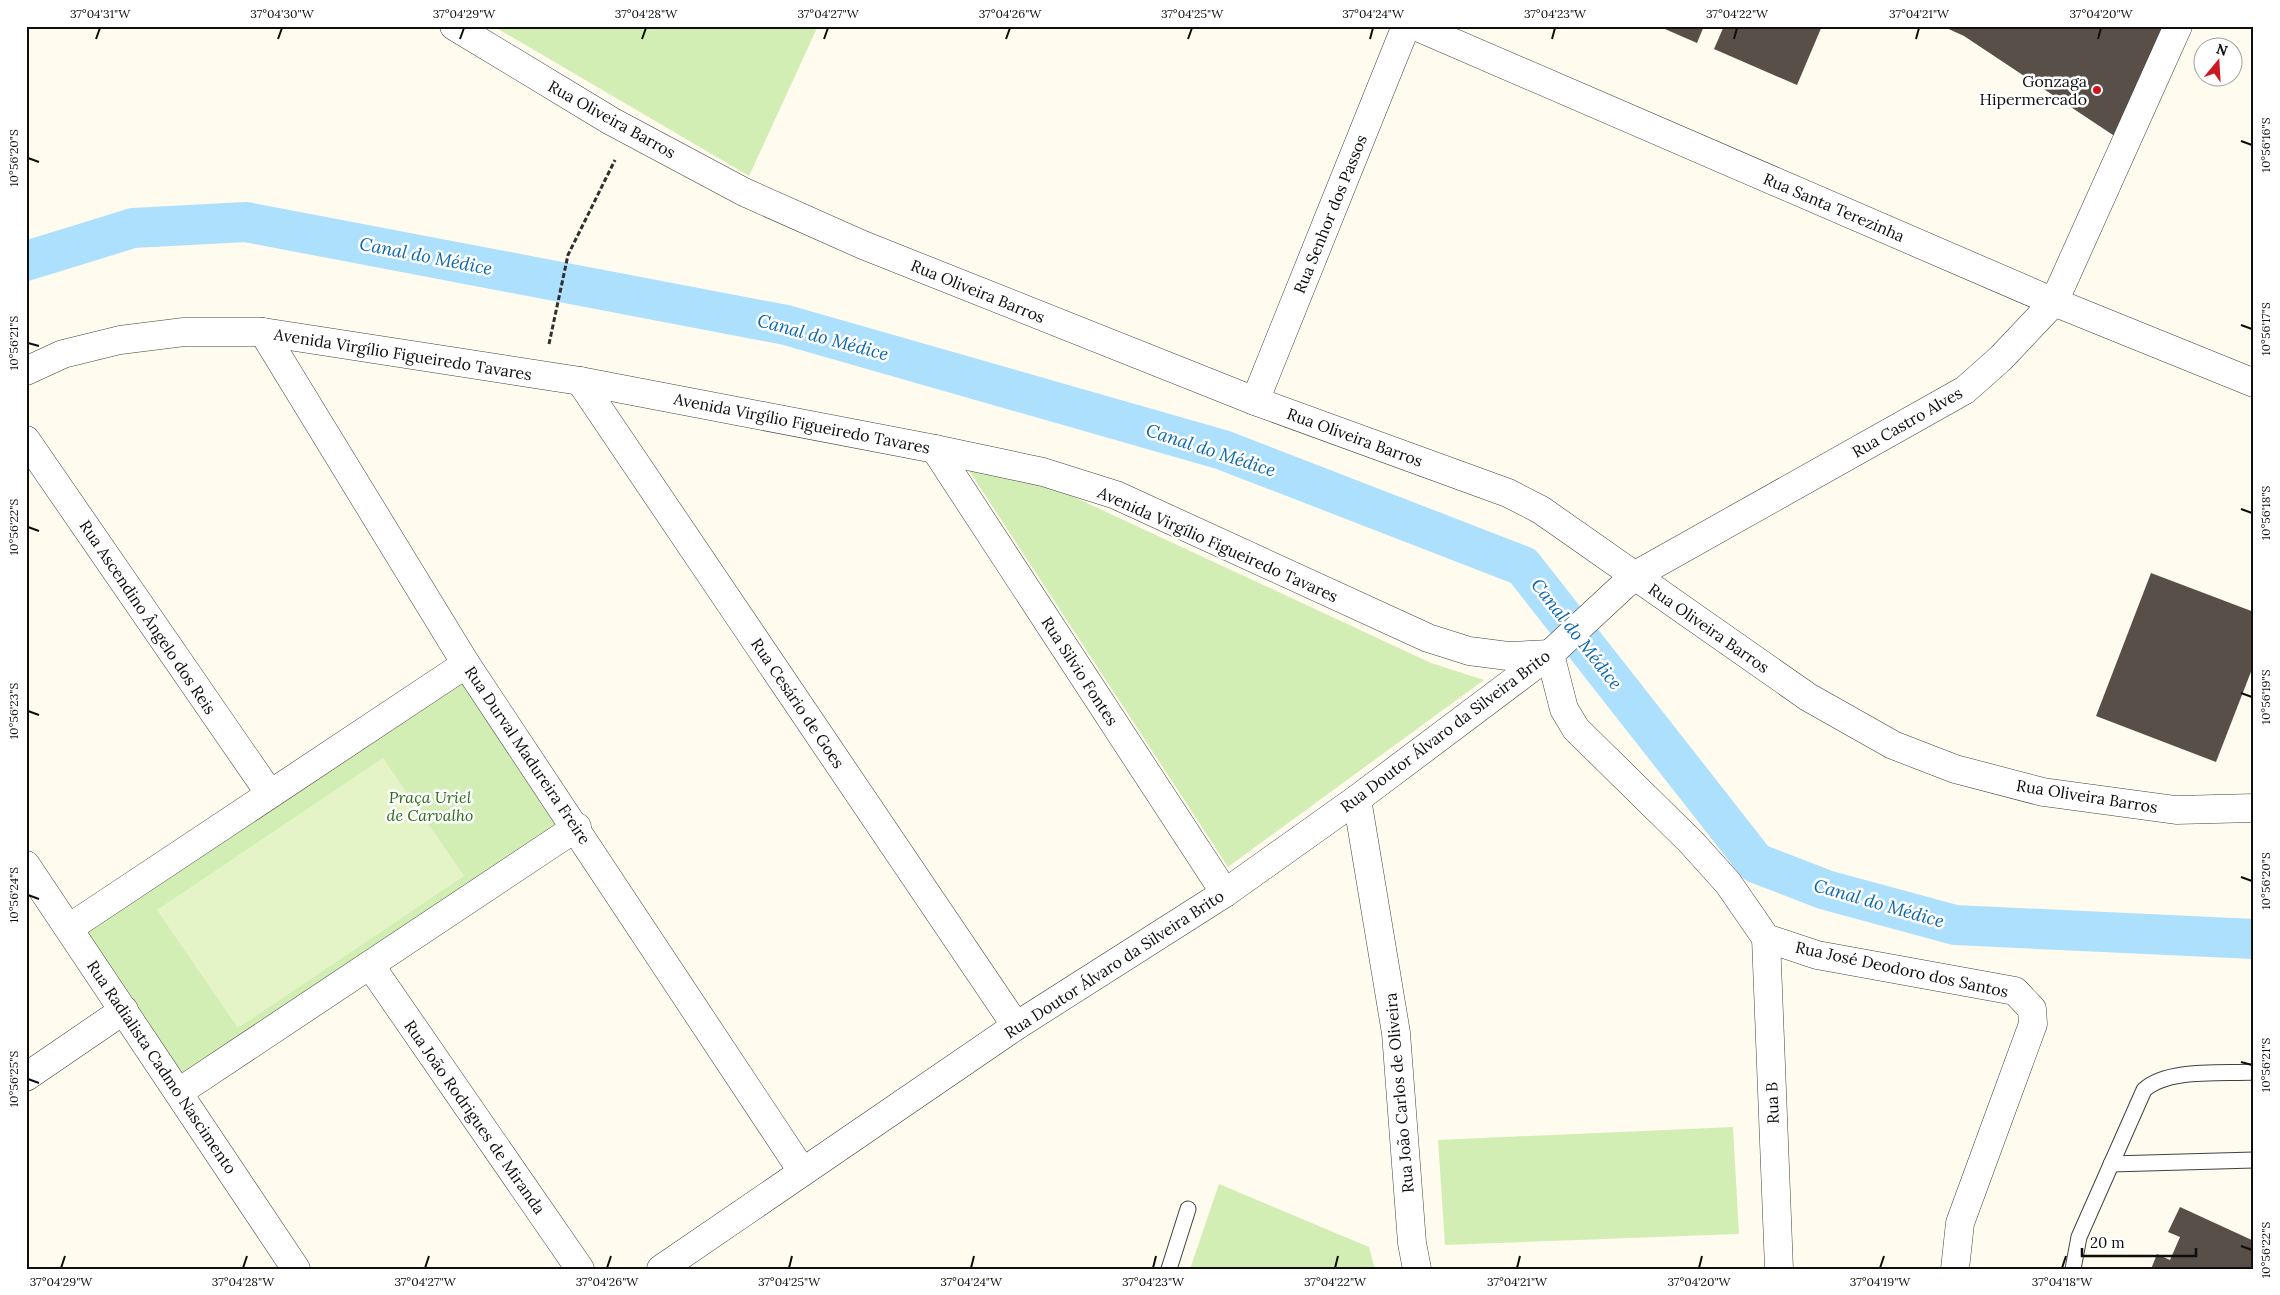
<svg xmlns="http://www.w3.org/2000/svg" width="2280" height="1295" viewBox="0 0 2280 1295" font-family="Lora,serif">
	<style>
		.green { fill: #d3eeb4 }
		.pitch { fill: #e5f4c6 }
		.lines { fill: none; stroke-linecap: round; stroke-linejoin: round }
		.canal { stroke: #ade0fd; stroke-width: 40 }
		.building { fill: #584f49 }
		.service-casing { stroke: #414141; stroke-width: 17 }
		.minor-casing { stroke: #414141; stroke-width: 29 }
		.tertiary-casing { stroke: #414141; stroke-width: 29 }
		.path { stroke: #303030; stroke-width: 3; stroke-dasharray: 5 2.5; stroke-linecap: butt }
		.service { stroke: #fff; stroke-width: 15 }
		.minor { stroke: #fff; stroke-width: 28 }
		.tertiary { stroke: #fff; stroke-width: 28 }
		.ticks { fill: none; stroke: #0e0e0e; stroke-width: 2 }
		.poi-dot { fill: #ce1620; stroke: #fff; stroke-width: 2 }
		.labels { text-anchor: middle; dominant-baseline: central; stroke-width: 5; stroke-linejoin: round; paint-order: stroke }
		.poi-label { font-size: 16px; fill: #0e0e0e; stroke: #fff; text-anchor: end }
		.street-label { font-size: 16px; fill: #0e0e0e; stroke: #fff }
		.park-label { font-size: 16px; font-style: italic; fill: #296d17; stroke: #fff }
		.water-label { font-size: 18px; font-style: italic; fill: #0967ae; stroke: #fff }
		.neatline { fill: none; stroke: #0e0e0e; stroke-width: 2 }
		.ticks-label { font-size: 12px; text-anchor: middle; fill: #0e0e0e }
	</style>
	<rect width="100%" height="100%" fill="#fffcef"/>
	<g class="green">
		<path d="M 493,26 L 818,26 L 749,176 Z"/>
		<path d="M 968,469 L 1044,483 L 1431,663 L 1484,680 L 1228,867 Z"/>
		<path d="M 466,664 L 577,827 L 179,1092 L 69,928 Z"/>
		<path d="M 1733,1127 L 1739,1234 L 1445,1245 L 1438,1140 Z"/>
		<path d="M 1219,1184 L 1369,1247 L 1375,1269 L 1190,1269 Z"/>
	</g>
	<path class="pitch" d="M 383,758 L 464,876 L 238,1028 L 157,910 Z"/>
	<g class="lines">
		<path class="canal" d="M 26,261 L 133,228 L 246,222 L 786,325 L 1223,450 L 1523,566 L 1756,863 L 1826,890 L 1955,925 L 2254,939"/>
	</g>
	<g class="building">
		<path d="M 1658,26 L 1704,26 L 1697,43 Z"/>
		<path d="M 1724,26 L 1822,26 L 1797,85 L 1714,49 Z"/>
		<path d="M 1942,26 L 2178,26 L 2125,143 L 1964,36 Z"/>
		<path d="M 2151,573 L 2254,612 L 2254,664 L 2216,762 L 2096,716 Z"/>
		<path d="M 2180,1207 L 2254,1241 L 2254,1269 L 2151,1269 L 2157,1254 L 2170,1260 L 2180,1237 L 2168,1232 Z"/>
	</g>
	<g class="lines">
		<g class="service-casing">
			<g id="service">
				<path d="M 2111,1164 L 2254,1160"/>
				<path d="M 1169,1269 L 1188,1209"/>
				<path d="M 2073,1269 L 2079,1237 L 2144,1090 C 2168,1068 2222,1074 2254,1072"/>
			</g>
		</g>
		<g class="minor-casing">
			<g id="minor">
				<path d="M 454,26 L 611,121 L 744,192 L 863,245 L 1255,401 L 1508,493 L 1541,510 L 1808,697 L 1893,745 L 1955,769 L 2043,792 L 2176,810 L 2254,808"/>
				<path d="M 1415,26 L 2054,302 L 2254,383"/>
				<path d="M 263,332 L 466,664 L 802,1171"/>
				<path d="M 580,381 L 1016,1026"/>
				<path d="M 1255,401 L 1406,26"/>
				<path d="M 26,440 L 270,794"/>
				<path d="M 935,449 L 1225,893"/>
				<path d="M 1550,654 L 1564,709 L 1576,729 L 1691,842 L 1728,883 L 1766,938 L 1817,955 L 2015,991 L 2032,1009 L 2033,1024 L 1960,1223 L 1955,1269"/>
				<path d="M 1357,799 L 1396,1033 L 1412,1243 L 1417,1269"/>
				<path d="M 26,865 L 296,1269"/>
				<path d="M 69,928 L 466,664"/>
				<path d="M 1766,938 L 1779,1269"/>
				<path d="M 370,965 L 580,1269"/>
				<path d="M 26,1077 L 124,1010"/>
				<path d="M 179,1092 L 577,827"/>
			</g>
		</g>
		<g class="tertiary-casing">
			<g id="tertiary">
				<path d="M 26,371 L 63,354 L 120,340 L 184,332 L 263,332 L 580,381 L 935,449 L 1043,472 L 1116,495 L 1428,638 L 1469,651 L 1508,656 L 1550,654"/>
				<path d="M 661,1269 L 1016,1026 L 1225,893 L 1357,799 L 1550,654 L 1634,576 L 1965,390 L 2001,358 L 2054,302 L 2178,26"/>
			</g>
		</g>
		<path class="path" d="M 549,344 L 568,255 L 615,160"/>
		<use href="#service" class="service"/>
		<use href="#minor" class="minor"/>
		<use href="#tertiary" class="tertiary"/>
	</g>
	<path class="ticks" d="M 96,39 L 100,28M 278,39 L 282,28M 460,39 L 464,28M 642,39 L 646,28M 824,39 L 828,28M 1006,39 L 1010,28M 1188,39 L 1192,28M 1370,39 L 1373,28M 1552,39 L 1555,28M 1734,39 L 1737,28M 1916,39 L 1919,28M 2098,39 L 2101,28M 2241,141 L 2252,145M 28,158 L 39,162M 2241,325 L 2252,329M 28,343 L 39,346M 2241,509 L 2252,513M 28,527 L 39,531M 2241,693 L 2252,697M 28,711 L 39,715M 2241,877 L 2252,881M 28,895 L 39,899M 2241,1062 L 2252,1065M 28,1079 L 39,1083M 2241,1246 L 2252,1250M 61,1268 L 65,1256M 243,1268 L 247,1256M 425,1268 L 429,1256M 607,1268 L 611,1256M 789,1268 L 792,1256M 971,1268 L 974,1256M 1153,1268 L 1156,1256M 1335,1268 L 1338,1256M 1517,1268 L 1520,1256M 1699,1268 L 1702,1256M 1880,1268 L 1884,1256M 2062,1268 L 2066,1256"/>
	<circle class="poi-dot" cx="2097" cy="90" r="5"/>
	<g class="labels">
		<g class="poi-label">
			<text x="2087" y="81">Gonzaga<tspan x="2087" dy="18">Hipermercado</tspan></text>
		</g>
		<g class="street-label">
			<text transform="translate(612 119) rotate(29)">Rua Oliveira Barros</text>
			<text transform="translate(1834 207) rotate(23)">Rua Santa Terezinha</text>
			<text transform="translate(1330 214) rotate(-68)">Rua Senhor dos Passos</text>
			<text transform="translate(978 291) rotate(22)">Rua Oliveira Barros</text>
			<text transform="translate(403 354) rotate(9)">Avenida Virgílio Figueiredo Tavares</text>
			<text transform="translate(1907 422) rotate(-30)">Rua Castro Alves</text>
			<text transform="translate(802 423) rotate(11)">Avenida Virgílio Figueiredo Tavares</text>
			<text transform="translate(1355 437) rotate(20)">Rua Oliveira Barros</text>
			<text transform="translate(1218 544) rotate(24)">Avenida Virgílio Figueiredo Tavares</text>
			<text transform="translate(148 617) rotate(56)">Rua Ascendino Ângelo dos Reis</text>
			<text transform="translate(1709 628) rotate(35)">Rua Oliveira Barros</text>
			<text transform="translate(1080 671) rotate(57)">Rua Silvio Fontes</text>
			<text transform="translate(798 703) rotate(56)">Rua Cesário de Goes</text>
			<text transform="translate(1445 731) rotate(-37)">Rua Doutor Álvaro da Silveira Brito</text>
			<text transform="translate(528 755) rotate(56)">Rua Durval Madureira Freire</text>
			<text transform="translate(2087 796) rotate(9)">Rua Oliveira Barros</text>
			<text transform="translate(1114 964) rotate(-33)">Rua Doutor Álvaro da Silveira Brito</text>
			<text transform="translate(1902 969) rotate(12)">Rua José Deodoro dos Santos</text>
			<text transform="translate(162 1067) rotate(56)">Rua Radialista Cadmo Nascimento</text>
			<text transform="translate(1399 1093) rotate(-95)">Rua João Carlos de Oliveira</text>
			<text transform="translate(1772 1103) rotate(-92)">Rua B</text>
			<text transform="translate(475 1117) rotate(55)">Rua João Rodrigues de Miranda</text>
		</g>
		<g class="park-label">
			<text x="430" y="797">Praça Uriel<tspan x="430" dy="18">de Carvalho</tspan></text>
		</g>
		<g class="water-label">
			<text transform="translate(426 256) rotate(11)">Canal do Médice</text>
			<text transform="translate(823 337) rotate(15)">Canal do Médice</text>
			<text transform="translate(1211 450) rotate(18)">Canal do Médice</text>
			<text transform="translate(1577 634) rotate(52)">Canal do Médice</text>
			<text transform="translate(1879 903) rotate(16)">Canal do Médice</text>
		</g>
	</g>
	<rect width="2280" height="1295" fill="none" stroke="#ffffff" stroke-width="55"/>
	<g transform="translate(2218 62) rotate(18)"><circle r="24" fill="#ffffff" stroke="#9f9f9f"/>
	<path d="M0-4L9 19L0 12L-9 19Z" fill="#ce1620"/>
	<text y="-8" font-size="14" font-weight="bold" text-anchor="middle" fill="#0e0e0e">N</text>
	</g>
	<path d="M2082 1248v8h114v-8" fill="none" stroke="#0e0e0e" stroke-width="2.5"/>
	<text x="2090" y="1248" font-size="15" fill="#0e0e0e" stroke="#ffffff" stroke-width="4" paint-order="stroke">20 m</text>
	<rect x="28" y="28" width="2224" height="1240" class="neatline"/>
	<g class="ticks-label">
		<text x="100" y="18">37°04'31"W</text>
		<text x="282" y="18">37°04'30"W</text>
		<text x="464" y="18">37°04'29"W</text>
		<text x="646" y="18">37°04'28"W</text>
		<text x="828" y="18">37°04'27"W</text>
		<text x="1010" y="18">37°04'26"W</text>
		<text x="1192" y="18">37°04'25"W</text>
		<text x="1373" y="18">37°04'24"W</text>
		<text x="1555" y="18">37°04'23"W</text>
		<text x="1737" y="18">37°04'22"W</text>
		<text x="1919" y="18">37°04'21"W</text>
		<text x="2101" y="18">37°04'20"W</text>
		<text transform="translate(2266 145) rotate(-90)" y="4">10°56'16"S</text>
		<text transform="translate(14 158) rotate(-90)" y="4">10°56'20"S</text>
		<text transform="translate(2266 329) rotate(-90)" y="4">10°56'17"S</text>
		<text transform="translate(14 343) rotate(-90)" y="4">10°56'21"S</text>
		<text transform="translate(2266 513) rotate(-90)" y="4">10°56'18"S</text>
		<text transform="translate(14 527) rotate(-90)" y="4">10°56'22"S</text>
		<text transform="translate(2266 697) rotate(-90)" y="4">10°56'19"S</text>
		<text transform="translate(14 711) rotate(-90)" y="4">10°56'23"S</text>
		<text transform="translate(2266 881) rotate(-90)" y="4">10°56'20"S</text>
		<text transform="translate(14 895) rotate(-90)" y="4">10°56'24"S</text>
		<text transform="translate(2266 1065) rotate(-90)" y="4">10°56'21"S</text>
		<text transform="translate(14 1079) rotate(-90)" y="4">10°56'25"S</text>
		<text transform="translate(2266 1250) rotate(-90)" y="4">10°56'22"S</text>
		<text x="61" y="1286">37°04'29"W</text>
		<text x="243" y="1286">37°04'28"W</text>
		<text x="425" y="1286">37°04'27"W</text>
		<text x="607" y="1286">37°04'26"W</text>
		<text x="789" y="1286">37°04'25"W</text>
		<text x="971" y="1286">37°04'24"W</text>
		<text x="1153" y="1286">37°04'23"W</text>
		<text x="1335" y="1286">37°04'22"W</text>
		<text x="1517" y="1286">37°04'21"W</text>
		<text x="1699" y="1286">37°04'20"W</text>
		<text x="1880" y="1286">37°04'19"W</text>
		<text x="2062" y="1286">37°04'18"W</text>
	</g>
</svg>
